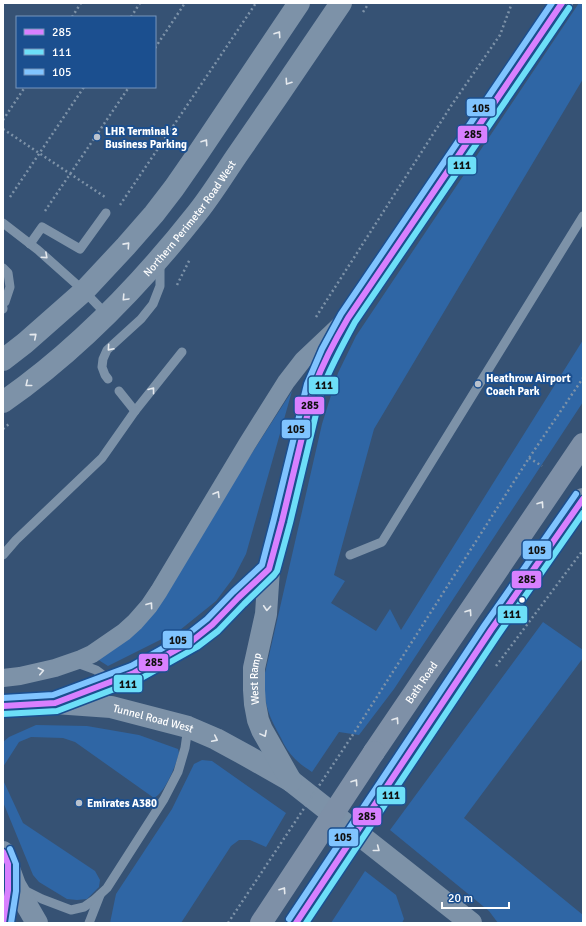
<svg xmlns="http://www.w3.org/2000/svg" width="586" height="926" viewBox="0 0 586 926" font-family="Signika,sans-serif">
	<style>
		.green { fill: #2f66a5 }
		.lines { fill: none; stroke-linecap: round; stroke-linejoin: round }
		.path { stroke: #7d92a8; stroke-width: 2.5; stroke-dasharray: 2 3; stroke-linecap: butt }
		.service { stroke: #7d92a8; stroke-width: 9 }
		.minor { stroke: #7d92a8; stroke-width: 18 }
		.tertiary { stroke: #7d92a8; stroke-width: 22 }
		.trunk { stroke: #7e90a7; stroke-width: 22 }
		.path-bridge { stroke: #7d92a8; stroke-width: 2.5; stroke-dasharray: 2 3; stroke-linecap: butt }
		.trunk-bridge { stroke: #7e90a7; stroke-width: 22 }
		.bus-1-casing { stroke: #1b4f8f; stroke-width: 9 }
		.bus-2-casing { stroke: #1b4f8f; stroke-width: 9 }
		.bus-3-casing { stroke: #1b4f8f; stroke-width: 9 }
		.bus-1 { stroke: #d880ff; stroke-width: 6 }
		.bus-2 { stroke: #6ddff8; stroke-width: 6 }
		.bus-3 { stroke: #80c4ff; stroke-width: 6 }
		.oneway { stroke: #e5e9ee }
		.oneway2 { stroke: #e5e9ed }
		.poi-dot { fill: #b9c2ce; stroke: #1b4f8f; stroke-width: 1.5 }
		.bus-dot { fill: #fff; stroke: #1b4f8f; stroke-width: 1.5 }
		.labels { text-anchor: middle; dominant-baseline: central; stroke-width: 4; stroke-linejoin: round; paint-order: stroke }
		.poi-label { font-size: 11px; font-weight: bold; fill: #fff; stroke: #1b4f8f; text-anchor: start }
		.street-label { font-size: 11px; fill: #fff; stroke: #1b4f8f }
		.line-badge { stroke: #1b4f8f; stroke-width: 1.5 }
		.pale-badge-label { font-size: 11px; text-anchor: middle; font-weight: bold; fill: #111 }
	</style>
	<rect width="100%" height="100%" fill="#365274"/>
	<g class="green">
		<path d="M 579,3 L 583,3 L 583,79 L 374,429 L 334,575 L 345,581 L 331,603 L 376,631 L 390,609 L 401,630 L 583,340 L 583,402 L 394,689 L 359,735 L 339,732 L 312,772 C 306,768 300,764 295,759 C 289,753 284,745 281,738 C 267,713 263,702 265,673 L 322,424 L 338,373 L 356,336 Z"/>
		<path d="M 292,391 L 246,554 L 234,577 L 216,601 L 180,630 L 108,666 L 97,659 L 188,552 Z"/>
		<path d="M 543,622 L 583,650 L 583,658 L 464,818 L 583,915 L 583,923 L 498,923 L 489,911 L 390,830 Z"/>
		<path d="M 36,725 L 87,726 L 139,735 L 178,749 L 179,753 C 176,765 165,793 154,798 L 75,742 L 63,738 L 31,737 L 19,742 L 3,767 L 3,742 L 9,737 Z"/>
		<path d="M 202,760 L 212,761 L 286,813 L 266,847 L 250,840 L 239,840 L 231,846 L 181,923 L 110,923 L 116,894 L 172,809 L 194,764 Z"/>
		<path d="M 3,780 L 23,823 L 95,871 L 100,880 L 99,887 L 87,899 L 77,900 L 67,899 L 39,882 L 33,875 L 3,802 Z"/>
		<path d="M 365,871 L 396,895 L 404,919 L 402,923 L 331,923 Z"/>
	</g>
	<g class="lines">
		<g class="path">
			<path d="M 363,12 L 369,3"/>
			<path d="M 72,17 L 81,3"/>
			<path d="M 131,17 L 140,3"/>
			<path d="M 155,48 L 185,3"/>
			<path d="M 3,120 L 25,87"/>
			<path d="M 3,129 L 105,197"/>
			<path d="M 10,197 L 84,87"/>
			<path d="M 120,205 L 256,3"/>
			<path d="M 45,211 L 129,87"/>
			<path d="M 177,285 L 190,259"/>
			<path d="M 316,317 L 451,106 L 500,35 L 512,3"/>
			<path d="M 3,429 L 9,424"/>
			<path d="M 529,458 L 542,466"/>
			<path d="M 496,666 L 583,550"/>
			<path d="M 352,736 L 529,458 L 583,378"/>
		</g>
		<g class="service">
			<path d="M 3,223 L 38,250 L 84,291 L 107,315"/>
			<path d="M 30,244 L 42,227 L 80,249 L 106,213"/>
			<path d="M 3,268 L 8,273 L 10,287 L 5,302"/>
			<path d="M 3,308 L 3,309"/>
			<path d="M 108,379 L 105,375 L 102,367 L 103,359 L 107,350 L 141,319 L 153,304 L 160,286 L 160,264"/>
			<path d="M 119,391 L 135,411 L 182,352"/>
			<path d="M 3,555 L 16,540 L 102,458 L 135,411"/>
			<path d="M 350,555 L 382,542 L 583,216"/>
			<path d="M 77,663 L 96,670 L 111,681"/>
			<path d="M 22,889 L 42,899 L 71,910 L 84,907 L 94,900 L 107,888 L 164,799 L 178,772 L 185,748 L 188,727"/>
			<path d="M 89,923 L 100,895"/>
		</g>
		<path class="minor" d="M 3,678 L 20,676 L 55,668 L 81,659 L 92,654 L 124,632 L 135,622 L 149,606 L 159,591 L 247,444 L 286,382 L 303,360 L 340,325"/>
		<g class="tertiary">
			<path d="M 3,360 L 25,343 L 84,291 L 126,246 L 154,214 L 174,188 L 199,152 L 299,3"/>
			<path id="s1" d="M 3,402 C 78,350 141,284 197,213 C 213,193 226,171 240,151 C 274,102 308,52 341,3"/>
			<path d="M 61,701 L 134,673 L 192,641 L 212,625 L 229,608 L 238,598 L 269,569"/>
			<path id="s2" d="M 3,706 L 30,705 L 55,703 L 111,707 L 188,727 L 216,739 L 249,757 L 291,781 L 471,923"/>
			<path id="s3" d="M 291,781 L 262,730 L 258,720 L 255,704 L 254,690 L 254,668 L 266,614 L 269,569 L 282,521 L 314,387 C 323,363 335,341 348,318 L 540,35 L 562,3"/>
			<path d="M 3,852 L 15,885 L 37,923"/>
			<path d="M 3,923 L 8,890 L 8,871"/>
		</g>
		<g class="trunk">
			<path id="s4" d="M 374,752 L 583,444"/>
			<path d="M 400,765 L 491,630 L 570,518 L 583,499"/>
		</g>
		<path class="path-bridge" d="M 228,923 L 352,736"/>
		<g class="trunk-bridge">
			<path d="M 261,923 L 374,752"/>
			<path d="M 296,923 L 400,765"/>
		</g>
		<g class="bus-1-casing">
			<g id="bus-1">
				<path d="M 3,706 L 55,703 L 134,673 L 192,641 L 212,625 L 238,598 L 269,569 L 282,521 L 314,387 C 323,363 335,340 348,318 L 562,3"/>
				<path d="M 3,852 L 8,864 L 8,890 L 3,923"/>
				<path d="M 296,923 L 491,630 L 583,499"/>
			</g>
		</g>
		<g class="bus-2-casing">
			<g id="bus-2">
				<path d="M 3,714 L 57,711 L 138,680 L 197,647 L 218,631 L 244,604 L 274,575 L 277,571 L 290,523 L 322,389 C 331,366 343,344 355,322 L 569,8"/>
				<path d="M 306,923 L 498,635 L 583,513"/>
			</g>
		</g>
		<g class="bus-3-casing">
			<g id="bus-3">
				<path d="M 3,698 L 53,695 L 131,666 L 188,634 L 207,619 L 233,592 L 262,565 L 274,519 L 307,384 L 322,349 L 341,314 L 552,3"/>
				<path d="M 10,849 L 16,864 L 16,891 L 11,923"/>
				<path d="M 289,919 L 484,626 L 576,494"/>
			</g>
		</g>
		<use href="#bus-1" class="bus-1"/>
		<use href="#bus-2" class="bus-2"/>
		<use href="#bus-3" class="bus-3"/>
	</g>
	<defs><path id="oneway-chevron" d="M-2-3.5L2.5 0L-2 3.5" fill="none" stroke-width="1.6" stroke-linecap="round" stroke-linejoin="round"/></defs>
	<g class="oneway">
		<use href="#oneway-chevron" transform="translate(278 34) rotate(-56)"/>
		<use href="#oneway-chevron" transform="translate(288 82) rotate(124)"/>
		<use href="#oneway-chevron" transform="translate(205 142) rotate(-56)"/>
		<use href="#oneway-chevron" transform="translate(127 245) rotate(-48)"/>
		<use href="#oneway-chevron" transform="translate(45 256) rotate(42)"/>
		<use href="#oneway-chevron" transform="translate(125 298) rotate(133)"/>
		<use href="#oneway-chevron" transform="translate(34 336) rotate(-41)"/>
		<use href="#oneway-chevron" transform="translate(110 348) rotate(131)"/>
		<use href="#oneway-chevron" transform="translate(28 384) rotate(141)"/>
		<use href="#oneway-chevron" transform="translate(152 390) rotate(-52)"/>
		<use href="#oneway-chevron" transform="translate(217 494) rotate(-59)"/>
		<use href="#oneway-chevron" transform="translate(150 605) rotate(-54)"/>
		<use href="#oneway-chevron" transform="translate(267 608) rotate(94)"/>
		<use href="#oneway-chevron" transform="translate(41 671) rotate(-13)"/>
		<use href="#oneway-chevron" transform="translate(264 734) rotate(62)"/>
		<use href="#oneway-chevron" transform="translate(215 739) rotate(26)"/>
		<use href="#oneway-chevron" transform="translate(377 849) rotate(38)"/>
	</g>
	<g class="oneway2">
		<use href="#oneway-chevron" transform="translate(541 504) rotate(-56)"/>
		<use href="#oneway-chevron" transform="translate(469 612) rotate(-56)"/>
		<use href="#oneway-chevron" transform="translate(396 720) rotate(-56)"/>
		<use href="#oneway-chevron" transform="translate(355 782) rotate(-56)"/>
		<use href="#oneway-chevron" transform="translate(283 890) rotate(-56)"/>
	</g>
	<g class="poi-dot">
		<circle cx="97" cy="137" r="4"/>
		<circle cx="478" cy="384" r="4"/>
		<circle cx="79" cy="803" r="4"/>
	</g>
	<circle class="bus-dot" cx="522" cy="600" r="3.5"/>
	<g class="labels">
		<g class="poi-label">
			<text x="105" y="131">LHR Terminal 2<tspan x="105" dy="13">Business Parking</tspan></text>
			<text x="486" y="378">Heathrow Airport<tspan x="486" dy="13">Coach Park</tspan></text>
			<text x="87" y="803">Emirates A380</text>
		</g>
		<g class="street-label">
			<text stroke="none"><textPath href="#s1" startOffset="263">Northern Perimeter Road West</textPath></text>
			<text stroke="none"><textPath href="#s3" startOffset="111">West Ramp</textPath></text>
			<text stroke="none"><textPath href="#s4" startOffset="84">Bath Road</textPath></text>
			<text stroke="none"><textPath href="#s2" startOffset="152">Tunnel Road West</textPath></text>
		</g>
	</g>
	<g class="line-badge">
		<rect x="466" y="98" width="30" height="19" rx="4" fill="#80c4ff"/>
		<rect x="457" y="125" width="31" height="19" rx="4" fill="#d880ff"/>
		<rect x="447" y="156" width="30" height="19" rx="4" fill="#6ddff8"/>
		<rect x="308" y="376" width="31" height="19" rx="4" fill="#6ddff8"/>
		<rect x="294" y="396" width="31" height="19" rx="4" fill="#d880ff"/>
		<rect x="281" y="419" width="30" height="20" rx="4" fill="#80c4ff"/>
		<rect x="522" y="540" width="30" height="20" rx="4" fill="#80c4ff"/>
		<rect x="511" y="570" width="31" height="19" rx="4" fill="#d880ff"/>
		<rect x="497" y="605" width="31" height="19" rx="4" fill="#6ddff8"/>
		<rect x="162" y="630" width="31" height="19" rx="4" fill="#80c4ff"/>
		<rect x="138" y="653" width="31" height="19" rx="4" fill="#d880ff"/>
		<rect x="113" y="674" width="30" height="19" rx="4" fill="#6ddff8"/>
		<rect x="376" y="786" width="30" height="19" rx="4" fill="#6ddff8"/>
		<rect x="352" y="807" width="30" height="19" rx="4" fill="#d880ff"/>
		<rect x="328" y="828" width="31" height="19" rx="4" fill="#80c4ff"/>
	</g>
	<g class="pale-badge-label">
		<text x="481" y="112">105</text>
		<text x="473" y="138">285</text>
		<text x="462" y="169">111</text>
		<text x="324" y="389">111</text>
		<text x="310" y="409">285</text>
		<text x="296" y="433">105</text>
		<text x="537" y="554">105</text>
		<text x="527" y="583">285</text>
		<text x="512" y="618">111</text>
		<text x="178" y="644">105</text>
		<text x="154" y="666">285</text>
		<text x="128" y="688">111</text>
		<text x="391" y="799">111</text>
		<text x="367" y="820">285</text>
		<text x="343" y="841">105</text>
	</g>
	<rect width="586" height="926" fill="none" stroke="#ffffff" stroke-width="8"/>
	<rect x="16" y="16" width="140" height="72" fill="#1b4f8f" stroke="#7695bc"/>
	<rect x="24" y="29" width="20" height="6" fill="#d880ff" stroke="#7695bc"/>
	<text x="52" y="36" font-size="12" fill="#ffffff">285</text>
	<rect x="24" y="49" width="20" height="6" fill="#6ddff8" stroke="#7695bc"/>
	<text x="52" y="56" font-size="12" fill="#ffffff">111</text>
	<rect x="24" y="69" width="20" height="6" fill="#80c4ff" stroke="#7695bc"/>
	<text x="52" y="76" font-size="12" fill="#ffffff">105</text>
	<path d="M442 902v6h67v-6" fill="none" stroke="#ffffff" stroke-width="2"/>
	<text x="448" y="902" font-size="12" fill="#ffffff" stroke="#1b4f8f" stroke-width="3" paint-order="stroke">20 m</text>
</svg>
